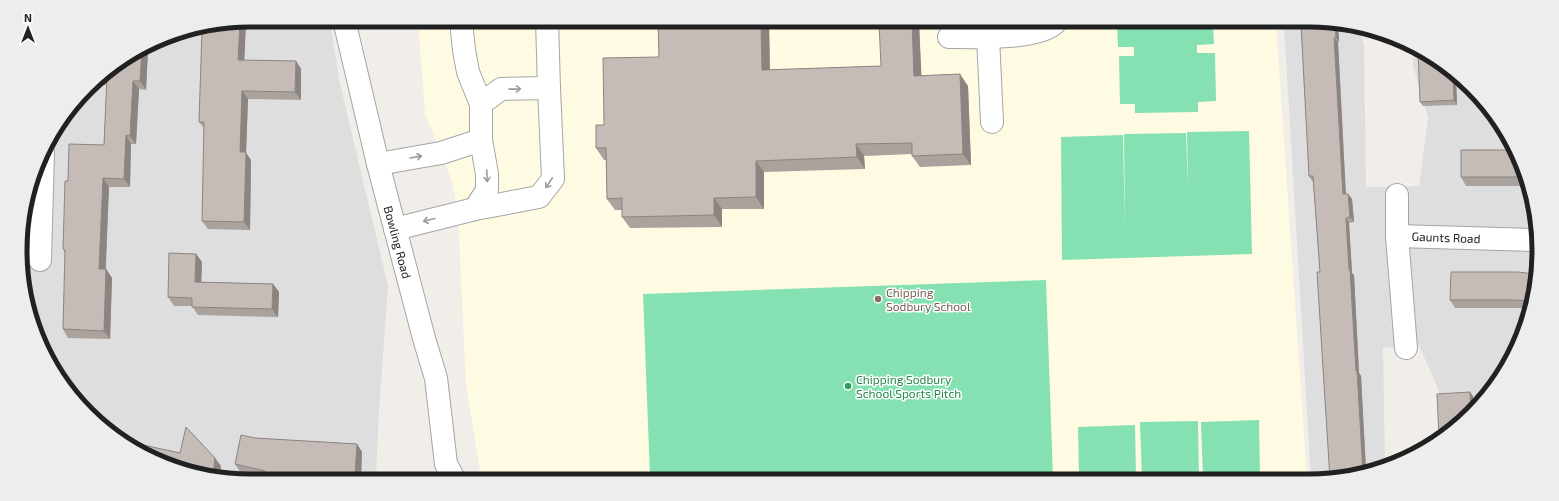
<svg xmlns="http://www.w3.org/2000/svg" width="1559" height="501" viewBox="0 0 1559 501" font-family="'Exo 2',sans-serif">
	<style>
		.residential { fill: #dfdede }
		.education { fill: #fffbe3 }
		.pitch { fill: #85e1b1 }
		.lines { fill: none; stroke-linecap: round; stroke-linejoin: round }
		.minor-casing { stroke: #a5a5a5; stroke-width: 24 }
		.minor { stroke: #fff; stroke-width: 22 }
		.wall { fill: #aaa29d }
		.shaded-wall { fill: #8b8480 }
		.building { fill: #c6bcb7; stroke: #8b8480 }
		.oneway { stroke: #9b9b9b }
		.education-dot { fill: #8d6e63; stroke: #fff; stroke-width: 1.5 }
		.leisure-dot { fill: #2e9e5b; stroke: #fff; stroke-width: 1.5 }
		.labels { text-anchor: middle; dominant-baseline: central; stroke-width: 3; stroke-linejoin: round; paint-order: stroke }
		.street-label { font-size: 12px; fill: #212121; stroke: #fff }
		.education-label { font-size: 12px; fill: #785e54; stroke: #fff; text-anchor: start }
		.leisure-label { font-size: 12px; fill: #27864d; stroke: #fff; text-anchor: start }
		.rim { fill: none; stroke: #212121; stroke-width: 5 }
	</style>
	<rect width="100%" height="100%" fill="#f1ede8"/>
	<g class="residential">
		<path d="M 251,20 L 330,20 L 340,84 L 388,286 L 379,411 L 376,477 L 205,477 L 122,442 L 59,379 L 28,310 L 22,221 L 44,148 L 98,77 L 163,37 Z"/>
		<path d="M 1284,24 L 1354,24 L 1360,27 L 1364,46 L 1366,187 L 1419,186 L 1428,118 L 1413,66 L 1413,49 L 1437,59 L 1500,123 L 1535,206 L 1535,296 L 1508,366 L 1471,414 L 1439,437 L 1439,391 L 1419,345 L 1383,348 L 1385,465 L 1339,479 L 1311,479 Z"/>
	</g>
	<path class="education" d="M 418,21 L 1276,24 L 1307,479 L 481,477 L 466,385 L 458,213 L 452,181 L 425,113 Z"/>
	<g class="pitch">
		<path d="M 1117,24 L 1213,24 L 1214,44 L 1197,45 L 1197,53 L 1215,53 L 1216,101 L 1198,102 L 1198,112 L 1135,113 L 1135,104 L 1120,104 L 1119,56 L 1134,56 L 1134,47 L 1118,47 Z"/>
		<path d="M 1249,131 L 1252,254 L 1062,260 L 1061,137 L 1123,135 L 1125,232 L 1124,134 L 1186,133 L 1188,190 L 1187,132 Z"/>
		<path d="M 1046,280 L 1053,478 L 650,477 L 643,294 Z"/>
		<path d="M 1259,420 L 1260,479 L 1203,479 L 1201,422 Z"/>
		<path d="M 1198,421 L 1199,479 L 1142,479 L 1140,422 Z"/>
		<path d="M 1135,425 L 1136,479 L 1079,478 L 1078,427 Z"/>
	</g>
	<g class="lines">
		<g class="minor-casing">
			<g id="minor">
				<path d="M 344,20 L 378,164 L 425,342 L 436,378 L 446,464 L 453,477"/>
				<path d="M 461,21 L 464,50 L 468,72 L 481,104 L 481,140 L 487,174 L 487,190 L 475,209"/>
				<path d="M 547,21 L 549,88"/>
				<path d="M 949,37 C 974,37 1037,40 1055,23"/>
				<path d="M 988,37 L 992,122"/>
				<path d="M 378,164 L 441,153 L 481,140"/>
				<path d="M 1397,195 L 1397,236 L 1406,348"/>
				<path d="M 395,229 L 475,209 L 539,197 L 553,179 L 549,88 L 501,89 L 481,104"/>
				<path d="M 1397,236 L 1535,240"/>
				<path d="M 40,260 L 43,152"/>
			</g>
		</g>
		<use href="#minor" class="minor"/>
	</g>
	<g class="wall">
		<path d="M 246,21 L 244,60 L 296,61 L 301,69 L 301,100 L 248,99 L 246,153 L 251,160 L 250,230 L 208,229 L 202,221 L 204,128 L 199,122 Z"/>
		<path d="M 658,22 L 769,22 L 770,70 L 881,66 L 919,23 L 921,76 L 968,86 L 971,165 L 920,167 L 912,156 L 912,154 L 864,156 L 865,169 L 764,172 L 764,209 L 722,209 L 722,227 L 630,228 L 622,217 L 622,210 L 615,210 L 607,199 L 606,160 L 604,160 L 596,148 L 604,125 L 659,57 Z"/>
		<path d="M 1301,24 L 1338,24 L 1339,42 L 1338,42 L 1346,194 L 1348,194 L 1352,199 L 1354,222 L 1349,223 L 1352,273 L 1354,275 L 1359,373 L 1361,376 L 1366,471 L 1339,479 L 1320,272 L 1313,181 L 1312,181 L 1309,176 Z"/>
		<path d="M 147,47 L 148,50 L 146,90 L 139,89 L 136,144 L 131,144 L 130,187 L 109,187 L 106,269 L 112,278 L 110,339 L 68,338 L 63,329 L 65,253 L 63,249 L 68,181 L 104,145 L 107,85 L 93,85 L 98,77 Z"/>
		<path d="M 1437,59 L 1456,78 L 1457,105 L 1423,106 L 1420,102 Z"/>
		<path d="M 1512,150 L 1526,186 L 1466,186 L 1461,177 Z"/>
		<path d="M 196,254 L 202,262 L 201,282 L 273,284 L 279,292 L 278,317 L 198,315 L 192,306 L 174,306 L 168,297 Z"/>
		<path d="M 1535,296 L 1530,309 L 1520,308 L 1455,308 L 1450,300 Z"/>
		<path d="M 255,438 L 357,444 L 362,452 L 361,477 L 263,477 L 240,472 L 235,464 Z"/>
	</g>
	<g class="shaded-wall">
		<path d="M 246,21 L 244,68 L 238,60 L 240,22 Z"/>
		<path d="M 761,22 L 769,22 L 770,81 L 762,70 Z"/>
		<path d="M 912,23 L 919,23 L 922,87 L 914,76 Z"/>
		<path d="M 1335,24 L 1338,24 L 1339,42 L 1336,38 Z"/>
		<path d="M 1334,38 L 1338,42 L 1346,199 L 1343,194 Z"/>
		<path d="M 147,47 L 148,50 L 146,90 L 140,81 L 142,50 Z"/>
		<path d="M 296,61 L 301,69 L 301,100 L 295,92 Z"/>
		<path d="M 960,74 L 968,86 L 971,165 L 963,154 Z"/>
		<path d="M 1453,75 L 1456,78 L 1457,105 L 1454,100 Z"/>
		<path d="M 133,81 L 139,89 L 136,144 L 130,136 Z"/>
		<path d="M 242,91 L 248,99 L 246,153 L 251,160 L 250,230 L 244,222 L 240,152 Z"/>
		<path d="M 126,135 L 131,144 L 130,187 L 124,179 Z"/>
		<path d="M 856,144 L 864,156 L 865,169 L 857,157 Z"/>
		<path d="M 756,161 L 764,172 L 764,209 L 756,197 Z"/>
		<path d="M 103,178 L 109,187 L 105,277 L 99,269 Z"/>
		<path d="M 1348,194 L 1352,199 L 1354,222 L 1350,217 Z"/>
		<path d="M 714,198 L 722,209 L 722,227 L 714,215 Z"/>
		<path d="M 1346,218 L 1349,223 L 1352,273 L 1354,275 L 1359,373 L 1361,376 L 1366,471 L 1363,472 Z"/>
		<path d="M 196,254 L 202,262 L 201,290 L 195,282 Z"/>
		<path d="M 106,269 L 112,278 L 110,339 L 104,331 Z"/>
		<path d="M 273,284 L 279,292 L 278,317 L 272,309 Z"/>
		<path d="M 1470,392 L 1473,396 L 1474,411 L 1471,414 Z"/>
		<path d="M 357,444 L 362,452 L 361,477 L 356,477 L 355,475 Z"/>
		<path d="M 215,458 L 221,466 L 220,477 L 213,477 Z"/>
	</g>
	<g class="building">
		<path d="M 240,22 L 238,60 L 296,61 L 295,92 L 242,91 L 240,152 L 246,152 L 244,222 L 202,221 L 204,122 L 199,122 L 202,30 Z"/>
		<path d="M 658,22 L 761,22 L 762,70 L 881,66 L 879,23 L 912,23 L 914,76 L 960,74 L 963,154 L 912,156 L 912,143 L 856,144 L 857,157 L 756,161 L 756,197 L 714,198 L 714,215 L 622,217 L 622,198 L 607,199 L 606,148 L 596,148 L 596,125 L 604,125 L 603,58 L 659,57 Z"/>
		<path d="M 1301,24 L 1335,24 L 1336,38 L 1334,38 L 1343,194 L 1348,194 L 1350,217 L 1346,218 L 1349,270 L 1350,270 L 1356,371 L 1357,371 L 1363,472 L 1339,479 L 1330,479 L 1317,272 L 1320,272 L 1313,176 L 1309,176 Z"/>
		<path d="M 142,50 L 140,81 L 133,81 L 130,136 L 126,135 L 124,179 L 103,178 L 99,269 L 106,269 L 104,331 L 63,329 L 65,250 L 63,249 L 65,181 L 68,181 L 69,144 L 104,145 L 107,77 L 99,77 Z"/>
		<path d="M 1418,51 L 1437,59 L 1453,75 L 1454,100 L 1420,102 Z"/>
		<path d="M 1461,150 L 1512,150 L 1523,177 L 1461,177 Z"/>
		<path d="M 169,253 L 196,254 L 195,282 L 273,284 L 272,309 L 192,307 L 192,298 L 168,297 Z"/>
		<path d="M 1451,272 L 1518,272 L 1535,274 L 1535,296 L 1532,301 L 1514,300 L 1450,300 Z"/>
		<path d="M 1470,392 L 1471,414 L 1439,437 L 1437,394 Z"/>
		<path d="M 186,427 L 215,458 L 213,477 L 205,477 L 122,442 L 120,440 L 180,453 Z"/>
		<path d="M 241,435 L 255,438 L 357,444 L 355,475 L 337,474 L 337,477 L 327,477 L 265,474 L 265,471 L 235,464 Z"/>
	</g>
	<defs><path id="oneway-shaft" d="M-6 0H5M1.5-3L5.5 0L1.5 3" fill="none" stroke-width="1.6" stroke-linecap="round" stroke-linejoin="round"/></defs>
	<g class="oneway">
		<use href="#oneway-shaft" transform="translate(515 89) rotate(-1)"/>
		<use href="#oneway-shaft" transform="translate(416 157) rotate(-10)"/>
		<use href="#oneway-shaft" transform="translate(487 176) rotate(88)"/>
		<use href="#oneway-shaft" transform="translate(549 183) rotate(123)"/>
		<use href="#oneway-shaft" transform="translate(429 220) rotate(166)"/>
	</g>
	<circle class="education-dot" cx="878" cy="299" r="4"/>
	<circle class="leisure-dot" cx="848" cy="386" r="4"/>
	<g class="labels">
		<g class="street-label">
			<text transform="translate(1446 237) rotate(2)">Gaunts Road</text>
			<text transform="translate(398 242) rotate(75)">Bowling Road</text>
		</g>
		<g class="education-label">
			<text x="886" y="292">Chipping<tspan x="886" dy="14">Sodbury School</tspan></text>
		</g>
		<g class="leisure-label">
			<text x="856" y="379">Chipping Sodbury<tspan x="856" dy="14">School Sports Pitch</tspan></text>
		</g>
	</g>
	<path d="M0 0H1559V501H0ZM250 27H1309A223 223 0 0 1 1532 250V251A223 223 0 0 1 1309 474H250A223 223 0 0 1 27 251V250A223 223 0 0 1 250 27Z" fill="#ededed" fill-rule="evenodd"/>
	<path class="rim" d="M250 27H1309A223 223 0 0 1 1532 250V251A223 223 0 0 1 1309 474H250A223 223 0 0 1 27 251V250A223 223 0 0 1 250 27Z"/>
	<g transform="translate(28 28)" stroke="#ffffff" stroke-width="3" paint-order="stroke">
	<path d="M0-3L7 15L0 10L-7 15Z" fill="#212121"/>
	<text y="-6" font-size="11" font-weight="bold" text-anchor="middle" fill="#212121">N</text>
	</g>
</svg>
